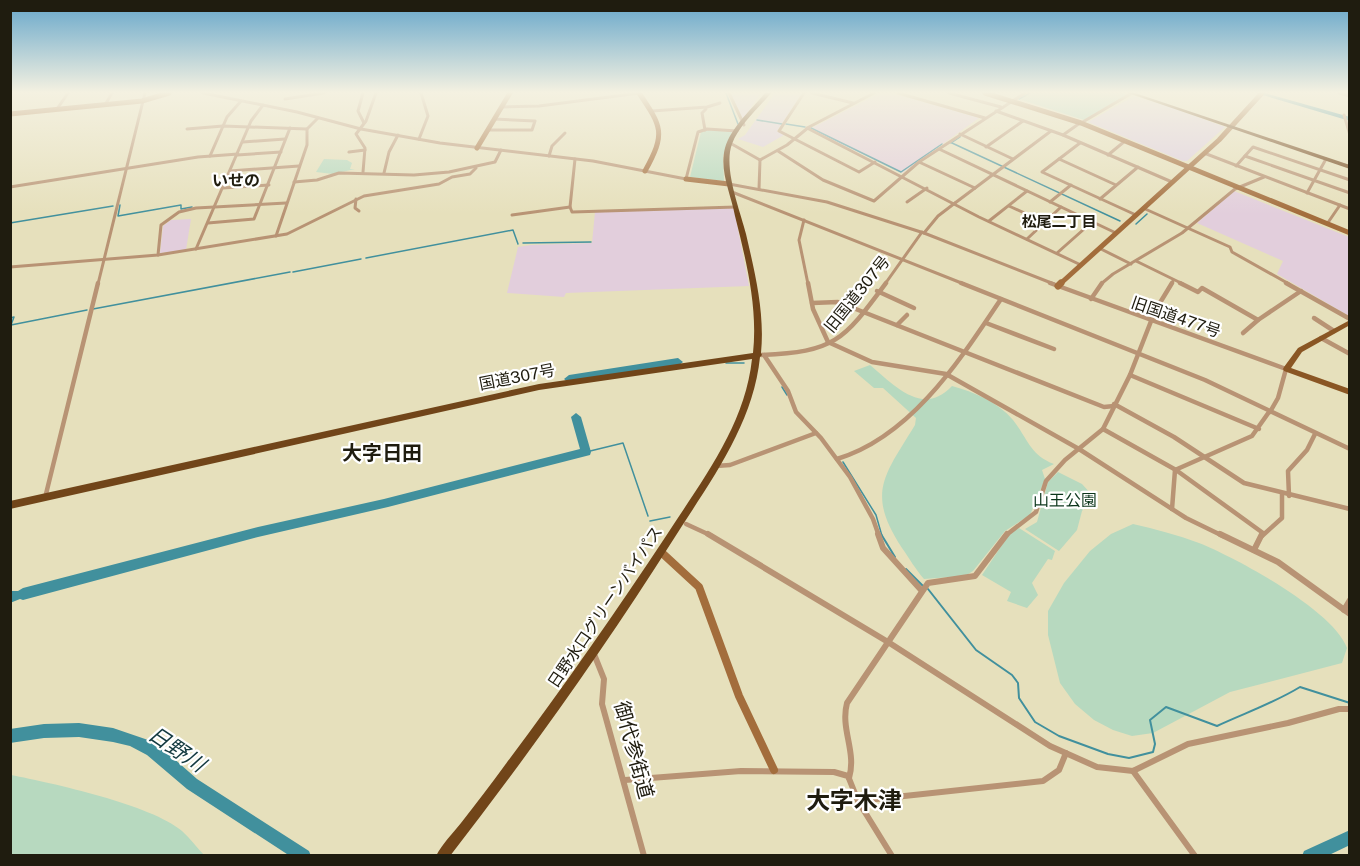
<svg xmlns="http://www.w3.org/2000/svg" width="1360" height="866" viewBox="0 0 1360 866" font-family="'Public Sans','Noto Sans JP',sans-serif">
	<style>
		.commercial { fill: #decfe1 }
		.education { fill: #e2cedc }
		.green { fill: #b7d9bf }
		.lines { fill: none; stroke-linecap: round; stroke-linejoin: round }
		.stream-far1 { stroke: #41909d; stroke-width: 1.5 }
		.stream { stroke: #41909d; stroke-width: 2 }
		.river { fill: #41909d; fill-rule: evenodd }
		.street-far2 { stroke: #b89374; stroke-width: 3 }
		.street-far1 { stroke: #b89374; stroke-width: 4.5 }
		.street { stroke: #b89374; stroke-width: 6 }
		.secondary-far2 { stroke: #a36d3c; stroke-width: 5 }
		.secondary-far1 { stroke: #a36d3c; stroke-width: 7 }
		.secondary { stroke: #a36d3c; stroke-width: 8 }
		.primary { fill: #8a5624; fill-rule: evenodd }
		.highway { fill: #714519; fill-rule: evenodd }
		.labels { text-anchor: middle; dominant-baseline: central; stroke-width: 4.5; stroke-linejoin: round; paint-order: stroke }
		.far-neighbourhood-label { font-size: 15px; font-weight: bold; fill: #1f1c0f; stroke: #fff }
		.far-quarter-label { font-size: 16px; font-weight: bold; fill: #1f1c0f; stroke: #fff }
		.street-label { font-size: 16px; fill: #1f1c0f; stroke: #fff }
		.park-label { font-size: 16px; fill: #0c361c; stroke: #fff }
		.quarter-label { font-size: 20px; font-weight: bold; fill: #1f1c0f; stroke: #fff }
		.near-street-label { font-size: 20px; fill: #1f1c0f; stroke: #fff }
		.near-water-label { font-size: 21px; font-style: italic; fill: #13393f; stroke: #fff }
		.near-quarter-label { font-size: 24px; font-weight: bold; fill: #1f1c0f; stroke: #fff }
	</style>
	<rect width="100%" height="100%" fill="#e6e0bc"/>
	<g class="commercial">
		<path d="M 730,93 L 761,93 L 743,119 Z"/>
		<path d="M 775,93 L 802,93 L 777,131 L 784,135 L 763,147 L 738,139 L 745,135 Z"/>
		<path d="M 1134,96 L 1170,107 L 1225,127 L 1187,161 L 1183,161 L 1088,122 Z"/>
	</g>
	<g class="education">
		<path d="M 880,93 L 892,93 L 979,118 L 902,173 L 810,129 Z"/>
		<path d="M 1234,191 L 1349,237 L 1349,316 L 1277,274 L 1283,261 L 1197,223 Z"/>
		<path d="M 734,208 L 749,286 L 566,293 L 564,297 L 507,293 L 518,247 L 531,245 L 592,243 L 595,212 Z"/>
		<path d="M 191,219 L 186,250 L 160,253 L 163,226 L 171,220 Z"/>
	</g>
	<g class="green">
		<path d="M 1029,93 L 1123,93 L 1127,95 L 1084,120 L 1019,99 Z"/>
		<path d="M 708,130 L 732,132 L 723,156 L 724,181 L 690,177 L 701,132 Z"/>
		<path d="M 324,159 L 347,160 L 352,163 L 350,169 L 355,169 L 333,174 L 316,172 Z"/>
		<path d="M 870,365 C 895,386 923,417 952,386 C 974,392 998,402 1013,420 C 1028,439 1030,455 1054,464 L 1042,470 L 1045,479 L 1030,515 L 1005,531 L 973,571 L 965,576 L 924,579 C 916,570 909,558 902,548 C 866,493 884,476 915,425 L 916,418 L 883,388 L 874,388 L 854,371 Z"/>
		<path d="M 1058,472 L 1082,484 L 1093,496 L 1082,511 L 1077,530 L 1059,551 L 1025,529 L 1037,522 L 1048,482 Z"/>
		<path d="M 1133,524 C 1156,529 1177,535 1199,543 C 1237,558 1334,611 1347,648 L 1342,663 L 1230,692 L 1153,733 L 1132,736 L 1113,730 L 1094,720 L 1075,704 L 1060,683 L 1048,635 L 1048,611 L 1064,583 L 1090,551 L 1111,534 Z"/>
		<path d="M 1019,528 L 1055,551 L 1052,560 L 1048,559 L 1032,583 L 1038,595 L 1027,608 L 1007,601 L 1011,592 L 982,575 L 1010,533 Z"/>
		<path d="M 11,775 C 52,783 152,805 182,831 C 190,838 197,848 204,855 L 11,855 Z"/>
	</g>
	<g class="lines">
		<g class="stream-far1">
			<path d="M 726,93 L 738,124"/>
			<path d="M 1019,99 L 1030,93"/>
			<path d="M 757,120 L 782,124"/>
			<path d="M 786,124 L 805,127"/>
			<path d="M 811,128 L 901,172 L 942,144"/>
			<path d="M 951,143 L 960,137"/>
			<path d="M 952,143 L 1120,221"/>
			<path d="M 120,205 L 118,216 L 181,205 L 181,209 L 192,207"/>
			<path d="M 10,223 L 113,206"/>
			<path d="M 1136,224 L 1147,214"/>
			<path d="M 523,243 L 591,242"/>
			<path d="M 366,258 L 513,230 L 518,244"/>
			<path d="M 293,272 L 361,259"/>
			<path d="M 93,309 L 290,272"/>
			<path d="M 10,318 L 14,317 L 11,325 L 87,310"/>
			<path d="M 726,363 L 744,363"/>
			<path d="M 782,387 L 787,395"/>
			<path d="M 586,452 L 623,443 L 648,516"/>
			<path d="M 843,462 L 876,515 L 882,536"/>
			<path d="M 650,521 L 670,517"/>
		</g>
		<g class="stream">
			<path d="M 881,534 L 895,557"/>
			<path d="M 906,569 L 924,587"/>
			<path d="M 928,589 L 976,650 L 1012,675 L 1018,683 L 1019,698 L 1035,722 L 1059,736 L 1108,754 L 1129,758 L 1153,752 L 1155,744 L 1150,720 L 1166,707 L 1217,726 C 1245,713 1274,703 1300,687 L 1350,703"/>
		</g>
		<g class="river">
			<path d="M 1256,93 L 1265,93 L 1350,117 L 1350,121 Z"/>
			<path d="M 678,358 L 683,362 L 678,366 L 569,383 L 564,379 L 569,375 Z"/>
			<path d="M 576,413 L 581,417 L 591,452 L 590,455 L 388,507 L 258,537 L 23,600 L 20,599 L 10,603 L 10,591 L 18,591 L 23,588 L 258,527 L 384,499 L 580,449 L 571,417 Z"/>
			<path d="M 79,723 L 113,728 L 151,741 L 163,749 L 197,779 L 309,851 L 311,856 L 290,856 L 187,789 L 147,755 L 130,746 L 113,742 L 79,737 L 44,738 L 10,743 L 10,729 L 44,724 Z"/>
			<path d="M 1350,830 L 1350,845 L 1327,856 L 1302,856 L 1304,851 Z"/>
		</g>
		<g class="street-far2">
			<path d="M 203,93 L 297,112 L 361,129 L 440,143 L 593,161 L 686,179 L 698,132 L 707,129 L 737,131"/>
			<path d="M 363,93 L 358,111 L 364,123"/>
			<path d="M 729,93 L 744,125"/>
			<path d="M 804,93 L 779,131 L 859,172 L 875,162"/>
			<path d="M 812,93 L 853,103"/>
			<path d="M 898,93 L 985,118"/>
			<path d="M 949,93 L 1001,107"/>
			<path d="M 1339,93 L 1350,96"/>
			<path d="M 285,99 L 324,93"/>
			<path d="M 105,105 L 112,93"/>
			<path d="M 501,107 L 539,106 L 640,93"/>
			<path d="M 57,109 L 68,93"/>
			<path d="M 652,111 L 707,107 L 720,103"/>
			<path d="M 996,111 L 1063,135 L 1172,182"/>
			<path d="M 1344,115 L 1350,135"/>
			<path d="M 1081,123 L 1132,93"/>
			<path d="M 807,128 L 979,217 L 1081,265"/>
			<path d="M 187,129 L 223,126 L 307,129"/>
			<path d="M 488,130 L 532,130 L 535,121 L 494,119"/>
			<path d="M 705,130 L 702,113 L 706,109"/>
			<path d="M 960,134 L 1013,159"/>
			<path d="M 1063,135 L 1080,123"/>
			<path d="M 419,139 L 428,116 L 421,93"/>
			<path d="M 243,142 L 285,139"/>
			<path d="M 730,143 L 760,160"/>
			<path d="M 1080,143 L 1042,172 L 1136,215"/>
			<path d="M 986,147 L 1023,121"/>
			<path d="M 939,149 L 1116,233"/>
			<path d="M 778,151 L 823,180 L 874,201 L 919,162 L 1025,93"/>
			<path d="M 349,152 L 365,150"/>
			<path d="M 1204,153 L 1350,209"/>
			<path d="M 237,155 L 281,152"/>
			<path d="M 1108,155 L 1125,141"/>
			<path d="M 210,156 L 227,117 L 241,101"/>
			<path d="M 549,156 L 552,146 L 565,133"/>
			<path d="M 1245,156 L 1350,193"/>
			<path d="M 1059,159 L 1116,185"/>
			<path d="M 760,160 L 787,145 L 809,127 L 874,93"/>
			<path d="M 919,162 L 975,188"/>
			<path d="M 1236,166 L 1253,147 L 1350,180"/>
			<path d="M 230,171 L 299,166"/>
			<path d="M 363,172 L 365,148 L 356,134 L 366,121 L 376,93"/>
			<path d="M 384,173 L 389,152 L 398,135"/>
			<path d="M 294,182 L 317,180 L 339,173 L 414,175 L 449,172 L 495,162 L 501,150"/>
			<path d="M 729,184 L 827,202 L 924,233 L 1054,284"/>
			<path d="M 10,187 L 198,157 L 238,154"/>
			<path d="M 223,188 L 269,185"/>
			<path d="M 759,189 L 760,160"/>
			<path d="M 732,192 L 964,284"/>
			<path d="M 1307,193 L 1326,159"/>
			<path d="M 356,199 L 355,208 L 359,211"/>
			<path d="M 1100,199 L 1138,167"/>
			<path d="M 907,202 L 927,188"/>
			<path d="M 1050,202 L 1071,185"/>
			<path d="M 955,203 L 1051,131"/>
			<path d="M 1009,206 L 1044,222"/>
			<path d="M 570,207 L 575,159"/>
			<path d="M 1143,208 L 1230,247 L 1232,252 L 1289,284"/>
			<path d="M 512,215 L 570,207 L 572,212 L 736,207"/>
			<path d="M 804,220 L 799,240 L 808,284"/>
			<path d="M 989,221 L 1027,191"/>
			<path d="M 208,223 L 254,219 L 290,128"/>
			<path d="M 1327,224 L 1340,205"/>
			<path d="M 924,233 L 938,216 L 955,203"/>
			<path d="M 276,236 L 307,145 L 307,129 L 318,118"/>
			<path d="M 1027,239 L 1061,207"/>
			<path d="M 1099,248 L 1131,264"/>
			<path d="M 196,249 L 251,121 L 263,105"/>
			<path d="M 1057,253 L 1092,222"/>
			<path d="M 158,255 L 161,225 L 179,212 L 196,208 L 286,203"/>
			<path d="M 1136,261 L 1183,284"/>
			<path d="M 10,267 L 158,255 L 287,234 L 364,196 L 439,184 L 452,177 L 470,174 L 476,168"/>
			<path d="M 98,284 L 145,93"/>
			<path d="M 885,284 L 922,232"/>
			<path d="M 1101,284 L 1113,274 L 1182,233 L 1235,189 L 1264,177"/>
			<path d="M 1171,284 L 1173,281"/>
		</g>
		<g class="street-far1">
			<path d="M 808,283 L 813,309 L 828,342 L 872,362 L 946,374 L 1079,449 L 1186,518 L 1223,536"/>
			<path d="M 961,283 L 1205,380 L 1350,449"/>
			<path d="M 1050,283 L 1286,369 L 1278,398 L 1270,412"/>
			<path d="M 1180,283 L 1198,292 L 1202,288 L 1258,320 L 1301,291"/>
			<path d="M 1286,283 L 1350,319"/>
			<path d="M 877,291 L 914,308"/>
			<path d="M 1091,299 L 1102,283"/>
			<path d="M 812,303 L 838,302 L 1104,407 L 1114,406"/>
			<path d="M 1314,318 L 1334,331"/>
			<path d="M 986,323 L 1054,349"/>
			<path d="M 897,325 L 907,315"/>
			<path d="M 1243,333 L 1258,320"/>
			<path d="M 1321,338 L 1350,354"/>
			<path d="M 761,355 C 835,352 843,341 886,283"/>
			<path d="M 764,355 L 788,391 L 796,412 L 821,438 L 850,477 L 873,519 L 879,536"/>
			<path d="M 1130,375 L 1259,429"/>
			<path d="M 1114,404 L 1174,437 L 1244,483 L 1350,509"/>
			<path d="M 1103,429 L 1176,470 L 1263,533"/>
			<path d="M 837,459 C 911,437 960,360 1001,299"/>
			<path d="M 716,466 L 730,465 L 816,433"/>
			<path d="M 1289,496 L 1288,471 L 1307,450 L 1315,434"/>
			<path d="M 45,498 L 98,283"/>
			<path d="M 1172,509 L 1175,470 L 1252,436 L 1269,412"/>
			<path d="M 686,524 L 712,536"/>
			<path d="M 1005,536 L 1036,512 L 1046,481 L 1065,460 L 1103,429 L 1130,375 L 1155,311 L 1172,283"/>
			<path d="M 1262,536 L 1282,518 L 1282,494"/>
		</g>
		<g class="street">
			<path d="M 708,534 L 888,642 L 1050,746 L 1097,767 L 1133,771 L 1188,744 L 1288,723 L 1339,709 L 1350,709"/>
			<path d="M 878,534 L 883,548 L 922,591"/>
			<path d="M 1220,534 L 1278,562 L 1350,614"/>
			<path d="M 1254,550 L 1262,534"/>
			<path d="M 1344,610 L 1350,600"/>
			<path d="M 594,654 L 604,679 L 602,704 L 644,856"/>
			<path d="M 1133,771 L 1195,856"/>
			<path d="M 849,778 C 857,752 840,729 847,703 L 928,583 L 975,576 L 1007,534"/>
			<path d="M 625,780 L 741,771 L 834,772 L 848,776 L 858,801 L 1043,781 L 1059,770 L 1066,753"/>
			<path d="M 858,801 L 892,856"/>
		</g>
		<g class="secondary-far2">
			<path d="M 639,93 C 662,127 666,133 645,171"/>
			<path d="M 985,93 L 1081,123 L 1350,233"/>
			<path d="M 10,114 L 142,101 L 169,93"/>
			<path d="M 477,148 L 510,93"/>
			<path d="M 686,179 L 729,184"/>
			<path d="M 1060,284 L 1219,140 L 1262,93"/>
		</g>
		<path class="secondary-far1" d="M 1058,286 L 1061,283"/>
		<path class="secondary" d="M 661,552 L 699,587 L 739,696 L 774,770"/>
		<path class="primary" d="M 1350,320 L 1350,325 L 1302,352 L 1291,368 L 1350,389 L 1350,395 L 1284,371 L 1283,369 L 1284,367 L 1298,348 Z"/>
		<g class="highway">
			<path d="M 765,93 L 771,93 C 758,109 739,125 732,144 C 723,168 740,210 746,234 C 755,273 765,313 761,353 L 762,355 L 760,357 C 753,426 709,483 673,540 C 604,649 529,754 450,856 L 436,856 C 442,844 453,833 461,823 C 476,804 491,784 505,765 C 562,689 616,612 668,533 C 703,479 745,425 752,359 L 539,390 L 10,509 L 10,501 L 539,384 L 753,353 C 758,307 746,260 735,216 C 731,194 719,171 725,148 C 731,127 752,109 765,93 Z"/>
			<path d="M 1128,93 L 1135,93 L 1350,165 L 1350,169 Z"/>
		</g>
	</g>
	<linearGradient id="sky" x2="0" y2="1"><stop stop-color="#65a6ca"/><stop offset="0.43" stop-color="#f4f1e1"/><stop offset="1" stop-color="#f4f1e1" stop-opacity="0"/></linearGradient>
	<rect width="1360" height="214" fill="url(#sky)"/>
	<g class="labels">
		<g class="far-neighbourhood-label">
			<text x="1059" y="221">松尾二丁目</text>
		</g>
		<g class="far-quarter-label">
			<text x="236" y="180">いせの</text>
		</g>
		<g class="street-label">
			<text transform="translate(857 294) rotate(-51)">旧国道307号</text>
			<text transform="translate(1176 317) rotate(19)">旧国道477号</text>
			<text transform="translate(517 377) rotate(-11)">国道307号</text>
			<text transform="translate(605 607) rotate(-56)">日野水口グリーンバイパス</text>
		</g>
		<g class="park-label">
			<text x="1065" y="500">山王公園</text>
		</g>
		<g class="quarter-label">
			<text x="382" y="453">大字日田</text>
		</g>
		<g class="near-street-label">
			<text transform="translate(634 750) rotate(75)">御代参街道</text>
		</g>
		<g class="near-water-label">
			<text transform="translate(177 749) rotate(34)">日野川</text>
		</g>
		<g class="near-quarter-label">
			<text x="854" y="800">大字木津</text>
		</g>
	</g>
	<rect width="1360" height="866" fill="none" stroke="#1f1c0f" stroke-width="24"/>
</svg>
